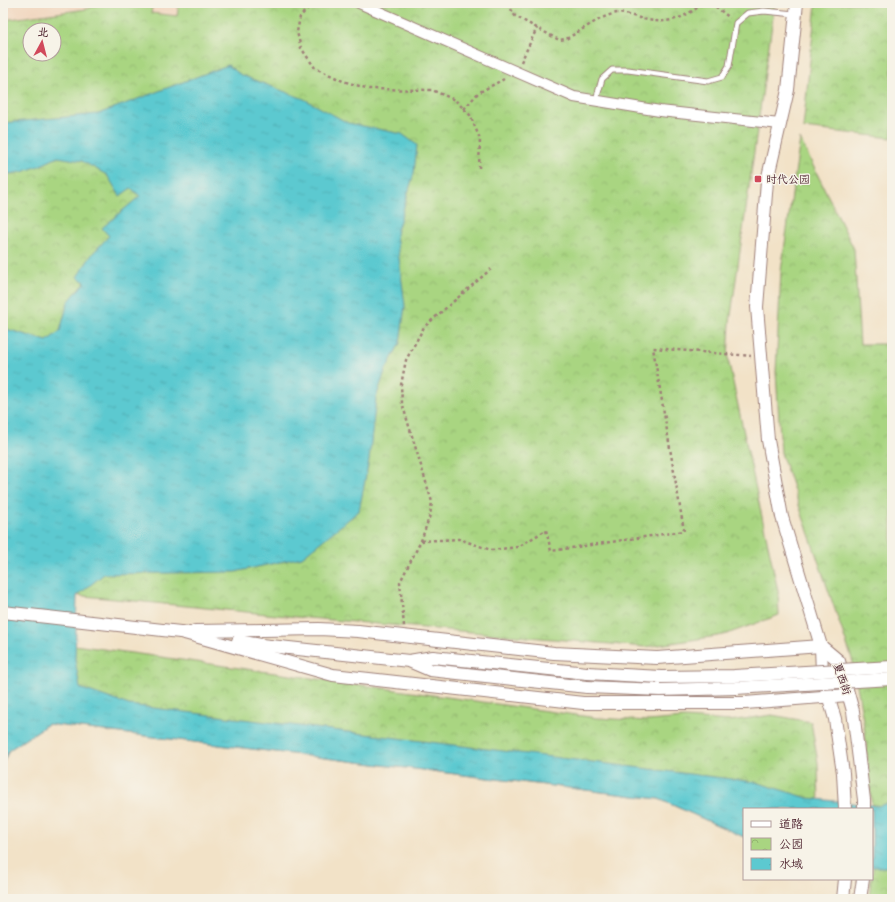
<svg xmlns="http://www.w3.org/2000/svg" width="895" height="902" viewBox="0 0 895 902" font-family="Pangolin,'LXGW WenKai TC',sans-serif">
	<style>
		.built { fill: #f1d5bd }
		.park { fill: url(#park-crowns); stroke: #7a7a56; fill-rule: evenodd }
		.water { fill: url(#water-ripples); stroke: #53747e }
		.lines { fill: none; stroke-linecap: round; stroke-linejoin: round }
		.service-casing { stroke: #9e8079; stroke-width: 7 }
		.minor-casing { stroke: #9e8079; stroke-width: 12 }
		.tertiary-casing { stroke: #9e8079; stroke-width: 14 }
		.path { stroke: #9e8079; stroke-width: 2.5; stroke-dasharray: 3 3; stroke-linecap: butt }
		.service { stroke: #fff; stroke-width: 5 }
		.minor { stroke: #fff; stroke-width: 10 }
		.tertiary { stroke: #fff; stroke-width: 12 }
		.tertiary-bridge-casing { stroke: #9e8079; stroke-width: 14; stroke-linecap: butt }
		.tertiary-bridge { stroke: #fff; stroke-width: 12 }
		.poi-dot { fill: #d1495b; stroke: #f7f3e8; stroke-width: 1.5 }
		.labels { text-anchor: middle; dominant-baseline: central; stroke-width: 3; stroke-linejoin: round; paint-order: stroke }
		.poi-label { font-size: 11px; fill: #4a1f2b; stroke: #f7f3e8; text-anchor: start }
		.street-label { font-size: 11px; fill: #4a1f2b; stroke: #f7f3e8 }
	</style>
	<defs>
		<pattern id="park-crowns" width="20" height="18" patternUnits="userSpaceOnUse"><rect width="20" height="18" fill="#a9d581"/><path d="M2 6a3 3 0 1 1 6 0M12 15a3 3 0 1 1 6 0" fill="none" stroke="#93b670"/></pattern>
		<pattern id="water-ripples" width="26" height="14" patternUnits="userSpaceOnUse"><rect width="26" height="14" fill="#5cc9d0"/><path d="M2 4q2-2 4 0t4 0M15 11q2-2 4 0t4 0" fill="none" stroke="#52acb3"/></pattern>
	</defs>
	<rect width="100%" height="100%" fill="#f7f3e8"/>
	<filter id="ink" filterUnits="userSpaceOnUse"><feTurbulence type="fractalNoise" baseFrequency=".025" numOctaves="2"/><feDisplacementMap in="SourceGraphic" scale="8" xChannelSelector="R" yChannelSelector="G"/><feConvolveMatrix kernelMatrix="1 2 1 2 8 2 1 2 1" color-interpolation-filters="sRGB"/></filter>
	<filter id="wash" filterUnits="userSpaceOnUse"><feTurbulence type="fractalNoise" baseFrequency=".012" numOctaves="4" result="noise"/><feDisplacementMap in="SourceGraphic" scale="16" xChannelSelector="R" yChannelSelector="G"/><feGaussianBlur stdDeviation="0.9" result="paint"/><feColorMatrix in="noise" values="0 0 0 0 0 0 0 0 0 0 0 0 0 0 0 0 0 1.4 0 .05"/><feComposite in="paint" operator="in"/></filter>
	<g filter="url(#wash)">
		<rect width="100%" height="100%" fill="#f2e2c7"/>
		<g class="built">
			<path d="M 3,3 L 101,3 L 87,9 L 3,20 Z"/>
			<path d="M 153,3 L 179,3 L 177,16 L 150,13 Z"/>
		</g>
		<g class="park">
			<path d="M 101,3 L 153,3 L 151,13 L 177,16 L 179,3 L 775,3 L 730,322 L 728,359 L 778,591 L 779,615 L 724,635 L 645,647 L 297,617 L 3,588 L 3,20 L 87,9 ZM 30,30 L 54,30 L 54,54 L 30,54 Z"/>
			<path d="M 816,3 L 892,3 L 892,138 L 803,128 Z"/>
			<path d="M 800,139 L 854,249 L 860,344 L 892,344 L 892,899 L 869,899 L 871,879 L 872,879 L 875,844 L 872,809 L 865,732 L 853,662 L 781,453 L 776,372 L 781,271 Z"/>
			<path d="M 3,635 L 597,718 L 648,721 L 684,718 L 730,721 L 772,715 L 811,722 L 818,763 L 819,809 L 744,809 L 744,837 L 659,799 L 48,724 L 9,750 L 3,763 Z"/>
		</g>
		<path class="water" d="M 228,65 L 241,75 L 304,99 L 348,123 L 402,134 L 417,145 L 414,173 L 396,234 L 405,306 L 400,343 L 385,371 L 376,398 L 369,460 L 359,511 L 302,557 L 235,572 L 104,574 L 77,596 L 75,660 L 80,688 L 129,705 L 755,782 L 808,798 L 878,806 L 892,802 L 892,867 L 872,867 L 872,809 L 744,809 L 744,837 L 659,799 L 48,724 L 9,750 L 3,763 L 3,328 L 47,341 L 60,331 L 68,302 L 85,282 L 77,277 L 93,253 L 109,236 L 102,228 L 140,196 L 131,188 L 120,196 L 107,175 L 82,161 L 58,157 L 39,166 L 22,172 L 3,175 L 3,123 L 98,114 Z"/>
	</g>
	<g filter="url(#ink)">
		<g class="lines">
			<g class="service-casing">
				<path id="service" d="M 596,100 L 602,79 L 612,70 L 628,70 L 708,81 L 722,77 L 729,66 L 736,23 L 748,13 L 764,11 L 795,14"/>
			</g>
			<g class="minor-casing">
				<path id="minor" d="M 359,3 L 574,97 L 660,111 L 780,124"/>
			</g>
			<g class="tertiary-casing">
				<g id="tertiary">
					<path d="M 797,3 L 788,90 L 767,181 L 757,307 L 768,440 L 782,517 L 821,646 L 822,674 L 835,719 L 843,773 L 845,809"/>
					<path d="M 3,612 L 189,633"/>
					<path d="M 195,631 L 319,629 L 358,631 L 554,653 L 657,658 L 821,646"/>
					<path d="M 181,632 L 333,675 L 583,703 L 745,703 L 848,695"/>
					<path d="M 238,641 L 261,645 L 409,661 L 433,657 L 587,673"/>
					<path d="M 821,646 L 839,661 L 853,711 L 864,800 L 864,809"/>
					<path d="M 409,661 L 430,670 L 587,687"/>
					<path d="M 843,899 L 845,879"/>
					<path d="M 860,899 L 863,879"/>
				</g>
			</g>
			<g class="path">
				<path d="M 312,3 L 300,17 L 297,32 L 301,48 L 315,68 L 343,81 L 369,89 L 432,90 L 455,100 L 470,115 L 480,139 L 479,168"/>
				<path d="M 511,3 L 511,9 L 515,16 L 559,40 L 566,39 C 579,32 605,13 619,13 C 627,14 636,17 643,19 C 667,25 684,19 703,3"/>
				<path d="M 711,3 L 730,18"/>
				<path d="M 521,62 L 537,28"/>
				<path d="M 464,109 L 478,93 L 504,79"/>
				<path d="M 421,541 L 459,539 L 491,550 L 518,547 L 546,530 L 551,551 L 684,531 L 653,348 L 751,356"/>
				<path d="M 404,626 L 400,582 L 421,541 L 430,515 L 432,502 L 402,403 L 401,385 L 406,360 L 424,327 L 491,269"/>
			</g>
			<use href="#service" class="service"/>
			<use href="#minor" class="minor"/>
			<use href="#tertiary" class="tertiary"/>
			<g class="tertiary-bridge-casing">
				<g id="tertiary-bridge">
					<path d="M 587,673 L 661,677 L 734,676 L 892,667"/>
					<path d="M 587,687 L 660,690 L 736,688 L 892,679"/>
				</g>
			</g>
			<use href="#tertiary-bridge" class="tertiary-bridge"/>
		</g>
	</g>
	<rect class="poi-dot" x="754" y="175" width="8" height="8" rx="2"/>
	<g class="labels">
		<g class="poi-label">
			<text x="766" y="179">时代公园</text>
		</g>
		<g class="street-label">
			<text transform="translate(842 679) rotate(71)">夏西街</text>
		</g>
	</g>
	<rect width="895" height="902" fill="none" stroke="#f7f3e8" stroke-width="16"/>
	<rect x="743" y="808" width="130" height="72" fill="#f7f3e8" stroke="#b29e9c"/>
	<rect x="751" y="821" width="20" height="6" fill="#ffffff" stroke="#b29e9c"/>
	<text x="779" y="828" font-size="12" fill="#4a1f2b">道路</text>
	<rect x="751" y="838" width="20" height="12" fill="url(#park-crowns)" stroke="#b29e9c"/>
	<text x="779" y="848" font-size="12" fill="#4a1f2b">公园</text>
	<rect x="751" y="858" width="20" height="12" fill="url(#water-ripples)" stroke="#b29e9c"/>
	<text x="779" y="868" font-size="12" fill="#4a1f2b">水域</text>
	<g transform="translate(42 42) rotate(7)"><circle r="19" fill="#f7f3e8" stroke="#b29e9c"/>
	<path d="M0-3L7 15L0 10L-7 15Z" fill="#d1495b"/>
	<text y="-6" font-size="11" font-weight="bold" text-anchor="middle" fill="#4a1f2b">北</text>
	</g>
</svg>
